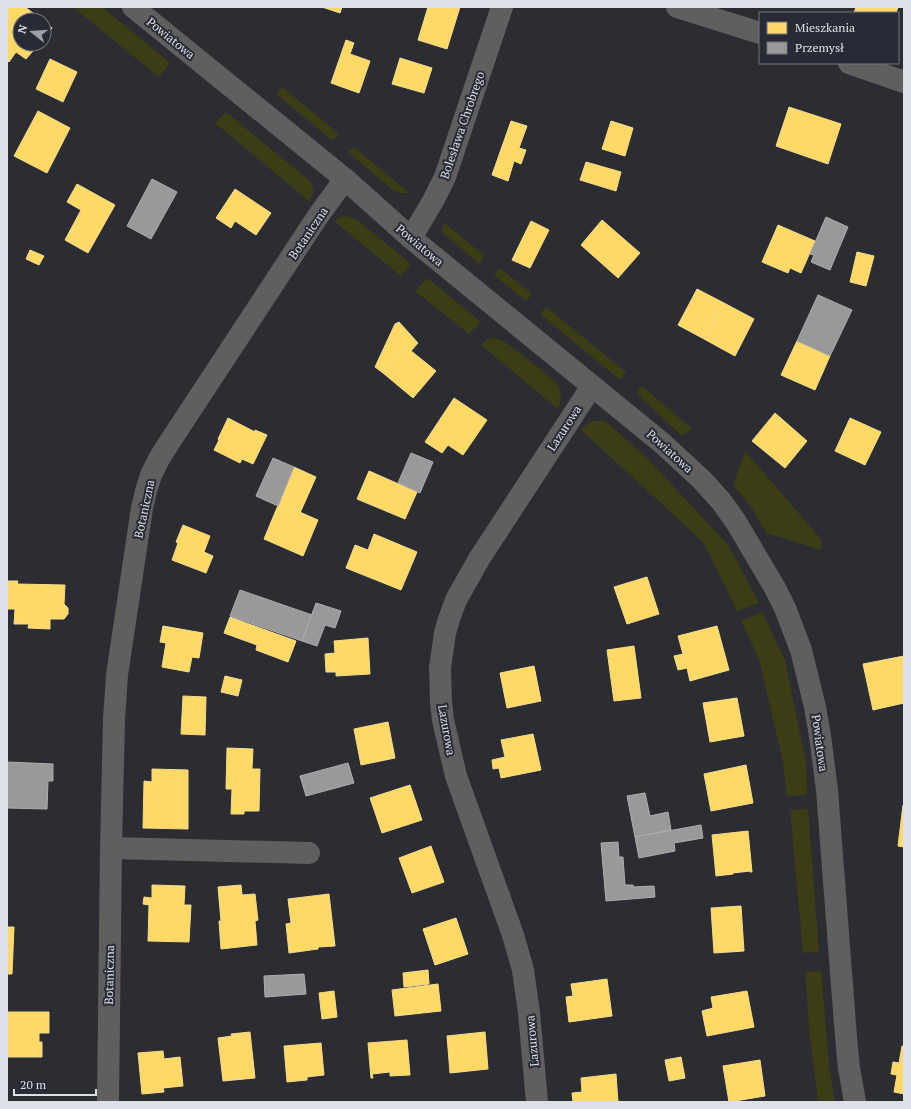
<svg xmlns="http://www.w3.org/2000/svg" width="911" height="1109" viewBox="0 0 911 1109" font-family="'PT Serif',serif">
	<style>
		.green { fill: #3c3d14 }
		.homes { fill: #ffd966; stroke: #f5db8d }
		.industry { fill: #999; stroke: #aeaeb0 }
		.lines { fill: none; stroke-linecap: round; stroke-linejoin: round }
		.minor { stroke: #605e5e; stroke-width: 22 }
		.labels { text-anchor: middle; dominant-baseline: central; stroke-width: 4; stroke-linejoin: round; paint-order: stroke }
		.street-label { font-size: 12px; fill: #dee0e7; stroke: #282b36 }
	</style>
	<rect width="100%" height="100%" fill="#2c2d32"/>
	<g class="green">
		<path d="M 73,7 L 102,7 L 170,63 L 159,77 Z"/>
		<path d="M 282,87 L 339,134 L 333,141 L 276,94 Z"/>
		<path d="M 226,112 L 310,181 L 314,189 L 310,202 L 215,123 Z"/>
		<path d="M 354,147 L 409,193 L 401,193 L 394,191 L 348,152 Z"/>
		<path d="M 347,216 L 357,220 L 411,264 L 401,276 L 334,221 L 341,217 Z"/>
		<path d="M 444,223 L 485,256 L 479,264 L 442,232 L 442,228 Z"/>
		<path d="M 500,268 L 532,294 L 526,301 L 494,275 Z"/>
		<path d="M 427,278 L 481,322 L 469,334 L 415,291 Z"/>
		<path d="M 546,307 L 626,372 L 620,380 L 540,314 Z"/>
		<path d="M 488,338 C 493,338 498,339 503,341 C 509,344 555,380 558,385 C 562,393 561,401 558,409 L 481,345 Z"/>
		<path d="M 642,386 L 692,429 L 682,436 L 636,393 Z"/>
		<path d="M 592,421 L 605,421 L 647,458 L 729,546 L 759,603 L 737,611 L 707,549 L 699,538 L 581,430 L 587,424 Z"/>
		<path d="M 745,451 L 821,539 L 821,550 L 766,533 L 752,508 L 733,485 Z"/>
		<path d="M 762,612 L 785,660 L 806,763 L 807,795 L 787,796 L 783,762 L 759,659 L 741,621 Z"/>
		<path d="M 808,809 L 819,952 L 803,953 L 790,810 Z"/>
		<path d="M 821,971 L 829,1066 L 835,1102 L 818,1102 L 810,1038 L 805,972 Z"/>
	</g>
	<g class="homes">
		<path d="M 8,7 L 25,7 L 42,20 L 20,20 L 20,44 L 39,44 L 26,59 L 16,52 L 9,62 L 7,60 Z"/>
		<path d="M 322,7 L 342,7 L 340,13 Z"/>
		<path d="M 428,7 L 460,7 L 447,49 L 418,40 Z"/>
		<path d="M 856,7 L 898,7 L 896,13 L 854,13 Z"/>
		<path d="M 44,22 L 52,28 L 44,37 Z"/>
		<path d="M 346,40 L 354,43 L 350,54 L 370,61 L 359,93 L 331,83 Z"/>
		<path d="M 400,58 L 432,68 L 424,93 L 392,84 Z"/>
		<path d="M 50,59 L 77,72 L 63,102 L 36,89 Z"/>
		<path d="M 789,107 L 841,124 L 828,164 L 776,146 Z"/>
		<path d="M 38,111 L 70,128 L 47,173 L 14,156 Z"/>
		<path d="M 511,121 L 527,126 L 519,148 L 526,150 L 521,164 L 514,161 L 508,181 L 492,175 Z"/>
		<path d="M 611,121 L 633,128 L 625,156 L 602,149 Z"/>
		<path d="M 586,162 L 621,172 L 616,191 L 580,180 Z"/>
		<path d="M 77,184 L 115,205 L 88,253 L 65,240 L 81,210 L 67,202 Z"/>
		<path d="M 235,189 L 271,213 L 256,235 L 235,221 L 231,228 L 216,218 Z"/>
		<path d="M 602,220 L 640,253 L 618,278 L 581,245 Z"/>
		<path d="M 531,221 L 549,230 L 530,268 L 512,260 Z"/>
		<path d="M 778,225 L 815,241 L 801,273 L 790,268 L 788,273 L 762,262 Z"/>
		<path d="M 30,250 L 44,256 L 39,265 L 26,259 Z"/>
		<path d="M 857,252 L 874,256 L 866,286 L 850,282 Z"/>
		<path d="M 697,289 L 724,303 L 704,339 L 678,325 Z"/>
		<path d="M 724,303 L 754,319 L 735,356 L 704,339 Z"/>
		<path d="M 399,322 L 418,343 L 411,351 L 405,346 L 383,373 L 375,367 L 395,324 Z"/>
		<path d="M 797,341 L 830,356 L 815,390 L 781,375 Z"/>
		<path d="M 405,346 L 436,371 L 413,398 L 383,373 Z"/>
		<path d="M 454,398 L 487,420 L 463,455 L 448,445 L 442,453 L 425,442 Z"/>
		<path d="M 775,413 L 807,441 L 785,468 L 752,441 Z"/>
		<path d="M 228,418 L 255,432 L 255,430 L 267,435 L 253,464 L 242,459 L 240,463 L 214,450 L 219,440 L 218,439 Z"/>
		<path d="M 850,418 L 881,432 L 865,465 L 835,451 Z"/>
		<path d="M 294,467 L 316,477 L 300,513 L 279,503 Z"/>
		<path d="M 369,471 L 417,492 L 405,519 L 357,499 Z"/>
		<path d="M 279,503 L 318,520 L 303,556 L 264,539 Z"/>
		<path d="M 183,525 L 210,536 L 204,552 L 213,556 L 206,573 L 172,560 L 178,543 L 176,542 Z"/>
		<path d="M 374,534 L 417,552 L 401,590 L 346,568 L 355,545 L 368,550 Z"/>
		<path d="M 647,577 L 659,614 L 627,624 L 614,587 Z"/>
		<path d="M 7,581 L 18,581 L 17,584 L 65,585 L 64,604 L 68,608 L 68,614 L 64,619 L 50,619 L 50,629 L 28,628 L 29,624 L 14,624 L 15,609 L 7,609 Z"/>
		<path d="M 230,617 L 296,641 L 288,662 L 256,650 L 257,645 L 224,633 Z"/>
		<path d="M 163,626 L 203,633 L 199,658 L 192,657 L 189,672 L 162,667 L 166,643 L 160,642 Z"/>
		<path d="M 717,626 L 729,670 L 690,681 L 687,668 L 678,670 L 674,656 L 683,654 L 678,636 Z"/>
		<path d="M 368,638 L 370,674 L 336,676 L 336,672 L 326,672 L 325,654 L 335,653 L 334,641 Z"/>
		<path d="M 634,646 L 641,698 L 614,701 L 607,650 Z"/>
		<path d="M 904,656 L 904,703 L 873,710 L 863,664 Z"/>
		<path d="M 534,666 L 541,701 L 507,708 L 500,673 Z"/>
		<path d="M 225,676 L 242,680 L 238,696 L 221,692 Z"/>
		<path d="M 183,696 L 206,697 L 205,735 L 181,734 Z"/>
		<path d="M 737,698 L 744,736 L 710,742 L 703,703 Z"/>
		<path d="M 388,722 L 395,758 L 361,765 L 354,729 Z"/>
		<path d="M 533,734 L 541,770 L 501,778 L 499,768 L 493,769 L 492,760 L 505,757 L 501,740 Z"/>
		<path d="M 227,748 L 253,749 L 252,769 L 260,769 L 259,811 L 244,811 L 244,814 L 231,814 L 232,789 L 226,789 Z"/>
		<path d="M 746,765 L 753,803 L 711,811 L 704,774 Z"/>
		<path d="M 152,769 L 188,770 L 188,829 L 143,828 L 144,781 L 152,782 Z"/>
		<path d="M 410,785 L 422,820 L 382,833 L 370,798 Z"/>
		<path d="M 903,805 L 904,806 L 904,847 L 898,846 Z"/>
		<path d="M 748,831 L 752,872 L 750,872 L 750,871 L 733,873 L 733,874 L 716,876 L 712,835 Z"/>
		<path d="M 431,846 L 444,882 L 412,893 L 399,858 Z"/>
		<path d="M 152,885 L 185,886 L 184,905 L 191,905 L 189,942 L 148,941 L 149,905 L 143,904 L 144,897 L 152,898 Z"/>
		<path d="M 241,885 L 242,895 L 255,894 L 258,920 L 255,921 L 257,945 L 221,949 L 219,921 L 221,921 L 218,887 Z"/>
		<path d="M 329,894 L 335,946 L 318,947 L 318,949 L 289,953 L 286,924 L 291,923 L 288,899 Z"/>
		<path d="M 741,906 L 744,951 L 714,953 L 711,908 Z"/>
		<path d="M 456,918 L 468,954 L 435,965 L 423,929 Z"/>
		<path d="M 7,927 L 14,927 L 13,951 L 7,951 Z"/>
		<path d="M 7,951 L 13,951 L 12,974 L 7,974 Z"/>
		<path d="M 428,970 L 429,984 L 404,987 L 403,973 Z"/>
		<path d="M 607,979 L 612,1016 L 569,1022 L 566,997 L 573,996 L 571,984 Z"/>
		<path d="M 438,984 L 441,1011 L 395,1016 L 392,990 Z"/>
		<path d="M 334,991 L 337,1017 L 322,1019 L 319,993 Z"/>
		<path d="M 747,991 L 754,1027 L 707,1036 L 702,1011 L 713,1008 L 711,997 Z"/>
		<path d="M 7,1012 L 49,1012 L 49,1033 L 39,1033 L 39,1042 L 42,1042 L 42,1057 L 7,1057 Z"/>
		<path d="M 250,1032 L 255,1078 L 223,1081 L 218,1038 L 232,1036 L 231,1034 Z"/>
		<path d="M 485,1032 L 488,1069 L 450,1073 L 447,1036 Z"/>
		<path d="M 407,1040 L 410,1075 L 390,1076 L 390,1072 L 372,1074 L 373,1078 L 371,1078 L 368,1043 Z"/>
		<path d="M 321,1043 L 324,1075 L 307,1077 L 307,1080 L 287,1082 L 284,1046 Z"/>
		<path d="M 902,1046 L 904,1046 L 904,1094 L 894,1092 L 897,1075 L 891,1074 L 893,1062 L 899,1063 Z"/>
		<path d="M 163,1051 L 164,1059 L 180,1057 L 183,1086 L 163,1088 L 164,1092 L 142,1094 L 138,1053 Z"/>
		<path d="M 681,1057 L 685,1078 L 669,1081 L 665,1060 Z"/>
		<path d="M 760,1060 L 765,1096 L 729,1102 L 723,1066 Z"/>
		<path d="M 616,1074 L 618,1102 L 573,1102 L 572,1093 L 582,1092 L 581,1078 Z"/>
	</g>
	<g class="industry">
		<path d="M 152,179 L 177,192 L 151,239 L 127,226 Z"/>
		<path d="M 826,217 L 848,227 L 830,270 L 811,262 L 814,255 L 810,254 Z"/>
		<path d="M 818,295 L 852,310 L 830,356 L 797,341 Z"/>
		<path d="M 411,453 L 433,462 L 420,493 L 398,483 Z"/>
		<path d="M 273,458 L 294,467 L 278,506 L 256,496 Z"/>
		<path d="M 240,590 L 312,615 L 302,641 L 230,616 Z"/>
		<path d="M 316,603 L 341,611 L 335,628 L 325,625 L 317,646 L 302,641 Z"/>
		<path d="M 7,762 L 53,764 L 53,781 L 48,781 L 47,809 L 7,808 Z"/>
		<path d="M 348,763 L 354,783 L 306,796 L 300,776 Z"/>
		<path d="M 645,793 L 650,816 L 668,812 L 671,830 L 635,837 L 627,796 Z"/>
		<path d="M 701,825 L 703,838 L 674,843 L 675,851 L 639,858 L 635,837 Z"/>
		<path d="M 618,842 L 619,857 L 623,857 L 625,885 L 633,885 L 634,887 L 654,886 L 655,897 L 606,901 L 601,843 Z"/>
		<path d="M 304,974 L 306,994 L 265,997 L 264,976 Z"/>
	</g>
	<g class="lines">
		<g class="minor">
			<path d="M 133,7 L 345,179 L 411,238 L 662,443 L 702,480 L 721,501 L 736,522 L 775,588 L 785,608 L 801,650 L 815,707 L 820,736 L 827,790 L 846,1037 L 849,1068 L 855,1102"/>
			<path d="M 677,7 L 760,33"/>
			<path d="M 849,63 L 904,82"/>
			<path d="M 411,238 L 433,201 L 445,177 L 502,7"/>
			<path d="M 111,848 L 309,853"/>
			<path d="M 108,1102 L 111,848 L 114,719 L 117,675 L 142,508 L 146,491 L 151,475 L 159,459 L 167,446 L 318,216 L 345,179"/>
			<path d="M 537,1102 L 529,1013 L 523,970 L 513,935 L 456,776 L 443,720 L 441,702 L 440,668 L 445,633 L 449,619 L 456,600 L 479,559 L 592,386"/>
		</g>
	</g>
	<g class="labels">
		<g class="street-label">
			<text transform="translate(171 38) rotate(39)">Powiatowa</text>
			<text transform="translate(462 125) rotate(-71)">Bolesława Chrobrego</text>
			<text transform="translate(308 233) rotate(-56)">Botaniczna</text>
			<text transform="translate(420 245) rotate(40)">Powiatowa</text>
			<text transform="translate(564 428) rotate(-57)">Lazurowa</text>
			<text transform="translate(670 451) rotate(42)">Powiatowa</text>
			<text transform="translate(144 509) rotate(-78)">Botaniczna</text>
			<text transform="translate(447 730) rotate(80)">Lazurowa</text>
			<text transform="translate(820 743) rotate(82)">Powiatowa</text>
			<text transform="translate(109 975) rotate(-89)">Botaniczna</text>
			<text transform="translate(532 1041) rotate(-95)">Lazurowa</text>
		</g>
	</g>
	<rect width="911" height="1109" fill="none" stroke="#dee0e7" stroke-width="16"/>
	<rect x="759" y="12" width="140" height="52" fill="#282b36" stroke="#71737d"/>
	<rect x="767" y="22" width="20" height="12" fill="#ffd966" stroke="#71737d"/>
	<text x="795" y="32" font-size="12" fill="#dee0e7">Mieszkania</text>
	<rect x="767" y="42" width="20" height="12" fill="#999999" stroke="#71737d"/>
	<text x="795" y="52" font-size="12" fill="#dee0e7">Przemysł</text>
	<g transform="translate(32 32) rotate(287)"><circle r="19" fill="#282b36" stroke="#71737d"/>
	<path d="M0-3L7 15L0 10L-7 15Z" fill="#a0a1a8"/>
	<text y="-6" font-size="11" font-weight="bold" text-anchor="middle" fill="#dee0e7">N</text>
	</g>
	<path d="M14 1089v6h82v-6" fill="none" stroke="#dee0e7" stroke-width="2"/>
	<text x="20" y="1089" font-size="12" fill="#dee0e7" stroke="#282b36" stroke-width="3" paint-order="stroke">20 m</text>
</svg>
